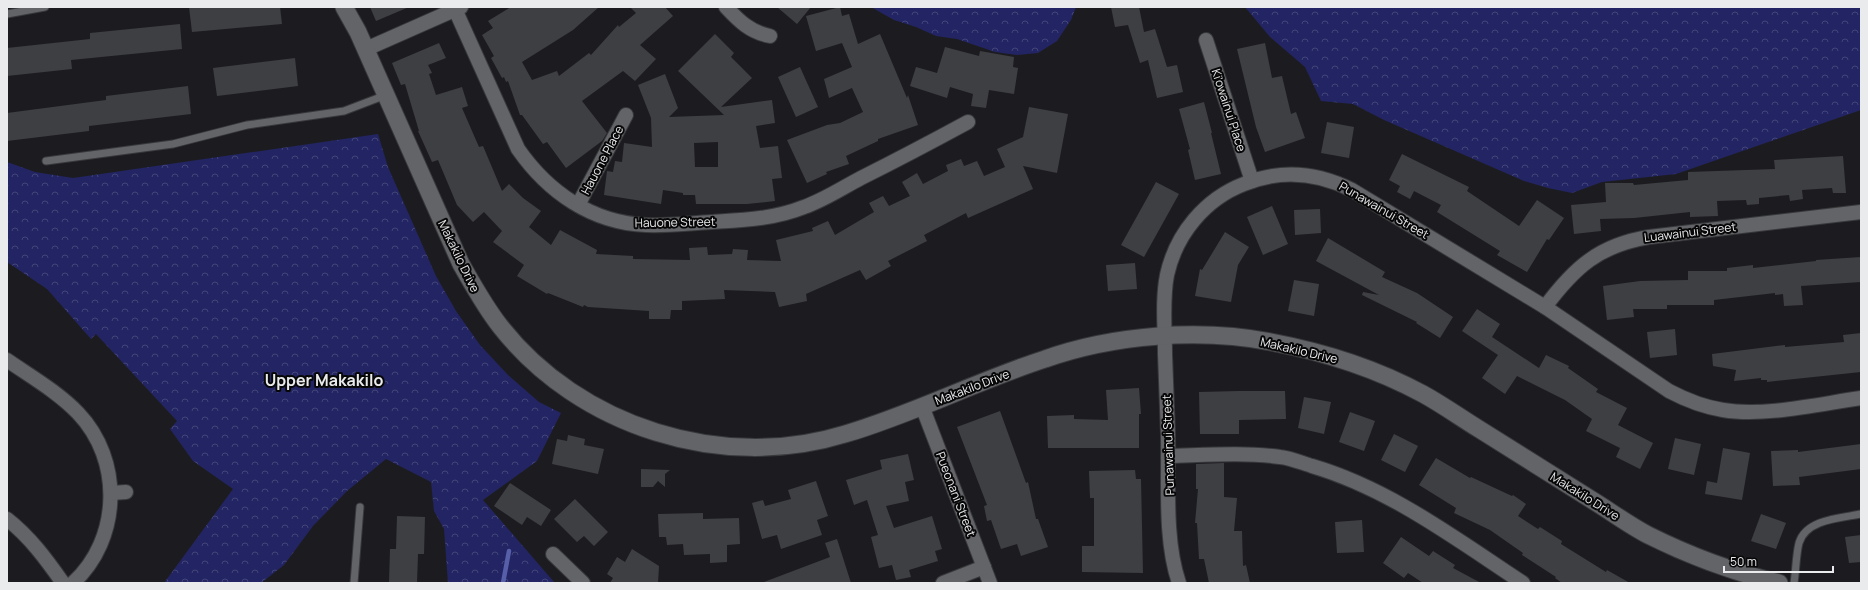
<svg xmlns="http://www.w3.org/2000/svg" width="1868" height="590" viewBox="0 0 1868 590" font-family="Manrope,sans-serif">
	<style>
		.forest { fill: url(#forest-crowns) }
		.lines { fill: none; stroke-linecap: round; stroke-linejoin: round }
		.stream { stroke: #575fa9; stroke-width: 4.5 }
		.building { fill: #3e3f43; fill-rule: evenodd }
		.service-casing { stroke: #38393b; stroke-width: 9 }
		.minor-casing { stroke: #38393b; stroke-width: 16 }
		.tertiary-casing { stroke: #38393b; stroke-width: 19 }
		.service { stroke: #636468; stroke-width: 7 }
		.minor { stroke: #636468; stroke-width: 14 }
		.tertiary { stroke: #636468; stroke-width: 17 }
		.labels { text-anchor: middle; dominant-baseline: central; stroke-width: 4; stroke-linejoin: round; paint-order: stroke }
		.street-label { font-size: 12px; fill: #eaebed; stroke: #070708 }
		.district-label { font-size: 16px; font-weight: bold; fill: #eaebed; stroke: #070708 }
	</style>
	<defs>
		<pattern id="forest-crowns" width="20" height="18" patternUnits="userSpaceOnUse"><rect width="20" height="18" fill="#222463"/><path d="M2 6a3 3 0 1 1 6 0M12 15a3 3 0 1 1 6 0" fill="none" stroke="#42447a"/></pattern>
	</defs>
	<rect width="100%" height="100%" fill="#1c1c20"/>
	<g class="forest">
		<path d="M 871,7 L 1076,7 L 1071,20 L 1057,41 L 1038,53 L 1017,55 L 995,52 L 957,39 L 936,36 L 916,27 L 894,20 Z"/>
		<path d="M 1245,7 L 1861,7 L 1861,110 L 1676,174 L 1602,182 L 1572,193 L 1548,188 L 1524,181 L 1384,120 L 1353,104 L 1321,101 L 1305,67 L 1270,37 Z"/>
		<path d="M 378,134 L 388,167 L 436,276 L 456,311 L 480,345 L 508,375 L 539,402 L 561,413 L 537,461 L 483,500 L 554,582 L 448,583 L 444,529 L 434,511 L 431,482 L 386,459 L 347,491 L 313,526 L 284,565 L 261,583 L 164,583 L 233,489 L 193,461 L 170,429 L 177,421 L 96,334 L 91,339 L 47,289 L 7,262 L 7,162 L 35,172 L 73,178 Z"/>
	</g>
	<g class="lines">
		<path class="stream" d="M 503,583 L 509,551"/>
	</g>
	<g class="building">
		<path d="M 189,7 L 280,7 L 282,24 L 192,32 Z"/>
		<path d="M 370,7 L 409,7 L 376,21 Z"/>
		<path d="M 511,7 L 599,7 L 573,30 L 522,62 L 532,80 L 557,71 L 559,76 L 589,53 L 591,55 L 618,25 L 619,27 L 636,13 L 630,7 L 665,7 L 673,16 L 640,45 L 656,59 L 635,81 L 623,71 L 582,101 L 607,133 L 602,141 L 566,168 L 547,142 L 543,144 L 522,115 L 520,115 L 508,81 L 506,82 L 504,77 L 502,78 L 491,58 L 494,56 L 482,35 L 493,28 L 488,21 Z"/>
		<path d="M 777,7 L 811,7 L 797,24 Z"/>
		<path d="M 840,7 L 842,16 L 849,14 L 858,44 L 880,34 L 907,98 L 908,95 L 918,125 L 878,139 L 878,141 L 846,156 L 849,164 L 826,172 L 827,174 L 807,183 L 787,140 L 827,125 L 840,123 L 863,112 L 852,88 L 829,98 L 824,79 L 852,67 L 842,43 L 816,51 L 806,16 Z"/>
		<path d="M 1111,7 L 1139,7 L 1144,32 L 1155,29 L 1167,67 L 1177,65 L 1183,92 L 1157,98 L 1148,60 L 1140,63 L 1128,25 L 1115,27 Z"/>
		<path d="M 180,24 L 182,49 L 71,60 L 72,69 L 7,76 L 7,48 L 90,39 L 90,33 Z"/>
		<path d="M 715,34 L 734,53 L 731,57 L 752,78 L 721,107 L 772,100 L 775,123 L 756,126 L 760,148 L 778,146 L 782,178 L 772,179 L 775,201 L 747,204 L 696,204 L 695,195 L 683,195 L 683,193 L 663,190 L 661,204 L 604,195 L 607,171 L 613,172 L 615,161 L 622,162 L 624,143 L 652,147 L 651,118 L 638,85 L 665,74 L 678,108 L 669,117 L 724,115 L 678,71 ZM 718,142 L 718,167 L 695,167 L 694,143 Z"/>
		<path d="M 439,43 L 446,58 L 428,65 L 432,73 L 429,74 L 436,95 L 462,87 L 468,106 L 462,108 L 479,147 L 483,146 L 502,191 L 509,184 L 523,198 L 541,211 L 529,227 L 551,245 L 560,230 L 597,250 L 596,254 L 633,256 L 633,259 L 690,260 L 689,248 L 707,247 L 708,255 L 732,254 L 733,249 L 748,250 L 747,260 L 781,261 L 776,240 L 813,231 L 812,228 L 828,221 L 835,235 L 874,212 L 869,203 L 883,196 L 889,206 L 910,196 L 902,182 L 917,173 L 923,184 L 948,171 L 946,165 L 961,159 L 964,166 L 977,161 L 984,176 L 1005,167 L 997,149 L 1023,137 L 1029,107 L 1068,114 L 1057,173 L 1023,166 L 1033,189 L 968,218 L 966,213 L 924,235 L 927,241 L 888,261 L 891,266 L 866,280 L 860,270 L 806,294 L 807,301 L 779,307 L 775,292 L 724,290 L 725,299 L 682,301 L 682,310 L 671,310 L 670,319 L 649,319 L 649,311 L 588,307 L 584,305 L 583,307 L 548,293 L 547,294 L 517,276 L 524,265 L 493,242 L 502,231 L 484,212 L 473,222 L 457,205 L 438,160 L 432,162 L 418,131 L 419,131 L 405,84 L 401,85 L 392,63 Z"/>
		<path d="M 1265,43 L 1272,78 L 1282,76 L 1291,114 L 1296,112 L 1305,138 L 1265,152 L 1256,127 L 1237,49 Z"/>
		<path d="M 945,47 L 979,56 L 980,51 L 1014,57 L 1013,67 L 1018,68 L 1014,94 L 989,90 L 986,108 L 971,106 L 973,94 L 950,87 L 947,98 L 910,86 L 916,67 L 937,73 Z"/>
		<path d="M 295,58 L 298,86 L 217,96 L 213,68 Z"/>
		<path d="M 800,67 L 818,107 L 796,117 L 778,77 Z"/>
		<path d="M 188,86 L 191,114 L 89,126 L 89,131 L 7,141 L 7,113 L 106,100 L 106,96 Z"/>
		<path d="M 1204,102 L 1212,133 L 1211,133 L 1221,174 L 1195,180 L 1188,150 L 1190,149 L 1179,109 Z"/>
		<path d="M 1327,122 L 1354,127 L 1349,158 L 1321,153 Z"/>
		<path d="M 1402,154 L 1469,187 L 1467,191 L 1519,226 L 1537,200 L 1564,218 L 1549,240 L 1547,239 L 1527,272 L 1497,255 L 1500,251 L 1437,212 L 1441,205 L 1414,191 L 1410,199 L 1397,192 L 1400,186 L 1389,180 Z"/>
		<path d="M 1843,156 L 1846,193 L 1833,193 L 1832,188 L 1802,190 L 1803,199 L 1790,201 L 1789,195 L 1759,198 L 1759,204 L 1747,205 L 1746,200 L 1717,201 L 1718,216 L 1690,217 L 1690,212 L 1634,218 L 1600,219 L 1601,231 L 1574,234 L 1571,205 L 1606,202 L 1605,183 L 1633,183 L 1634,185 L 1688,180 L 1688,172 L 1775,169 L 1774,160 Z"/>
		<path d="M 1156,182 L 1179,194 L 1144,257 L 1121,245 Z"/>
		<path d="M 1272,206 L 1288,244 L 1263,255 L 1247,217 Z"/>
		<path d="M 1320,209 L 1321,233 L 1295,235 L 1294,210 Z"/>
		<path d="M 1225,232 L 1249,247 L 1238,265 L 1231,302 L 1195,296 L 1200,269 L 1202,270 Z"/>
		<path d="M 1328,238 L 1385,272 L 1382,277 L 1417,293 L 1453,317 L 1440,338 L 1416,323 L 1417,322 L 1362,295 L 1363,292 L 1379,295 L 1316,261 Z"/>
		<path d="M 1861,257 L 1861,282 L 1801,286 L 1803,305 L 1784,306 L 1783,294 L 1775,295 L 1775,293 L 1714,300 L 1714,305 L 1667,305 L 1667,309 L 1633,309 L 1634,317 L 1607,320 L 1603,286 L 1640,281 L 1688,280 L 1688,271 L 1727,271 L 1727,268 L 1753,265 L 1753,268 L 1816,261 L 1816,260 Z"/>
		<path d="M 1135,263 L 1137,289 L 1108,291 L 1106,265 Z"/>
		<path d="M 1294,280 L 1319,284 L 1314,316 L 1288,311 Z"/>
		<path d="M 1477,309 L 1500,324 L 1492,337 L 1539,368 L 1546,355 L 1569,366 L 1568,368 L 1598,389 L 1596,392 L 1627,408 L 1618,425 L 1653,443 L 1640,469 L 1616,457 L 1620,448 L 1586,431 L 1592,419 L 1565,400 L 1517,376 L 1505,394 L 1482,378 L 1498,355 L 1462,331 Z"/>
		<path d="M 1675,329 L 1677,355 L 1650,358 L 1647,332 Z"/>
		<path d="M 1861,333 L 1861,372 L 1767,382 L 1767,380 L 1761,380 L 1761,378 L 1734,381 L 1736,370 L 1713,366 L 1712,354 L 1785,345 L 1785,347 L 1844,342 L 1843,335 Z"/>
		<path d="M 1139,388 L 1141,414 L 1139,414 L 1139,448 L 1048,448 L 1047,416 L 1074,415 L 1074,419 L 1108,420 L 1106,390 Z"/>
		<path d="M 1239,391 L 1285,391 L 1286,419 L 1239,420 L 1239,434 L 1200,434 L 1199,392 Z"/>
		<path d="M 1304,397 L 1331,402 L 1324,434 L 1298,428 Z"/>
		<path d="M 1000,411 L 1026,483 L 1028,482 L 1036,519 L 1038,519 L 1048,547 L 1021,556 L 1017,544 L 1001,549 L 991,520 L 987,521 L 984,506 L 987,505 L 957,427 Z"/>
		<path d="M 1350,412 L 1375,421 L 1364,451 L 1339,442 Z"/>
		<path d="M 1394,434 L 1418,446 L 1405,472 L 1381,460 Z"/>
		<path d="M 568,435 L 585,439 L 584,445 L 604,449 L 598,474 L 552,464 L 557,439 L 567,441 Z"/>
		<path d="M 1675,438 L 1701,444 L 1694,475 L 1668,469 Z"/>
		<path d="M 1861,444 L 1861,469 L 1799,477 L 1800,485 L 1773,486 L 1771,451 L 1798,450 L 1798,452 Z"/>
		<path d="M 1723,448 L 1750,453 L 1742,500 L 1705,494 L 1707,481 L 1717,483 Z"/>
		<path d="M 908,454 L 914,480 L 905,482 L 909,501 L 886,506 L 894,528 L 932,516 L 942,549 L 935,551 L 938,561 L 909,570 L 911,577 L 896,580 L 892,565 L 879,568 L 871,537 L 878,535 L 867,500 L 854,505 L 846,480 L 882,469 L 880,460 Z"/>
		<path d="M 1436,458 L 1470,478 L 1471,477 L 1512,496 L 1513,495 L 1526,504 L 1518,516 L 1538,529 L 1540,527 L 1562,541 L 1561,544 L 1606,572 L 1607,570 L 1630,583 L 1562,583 L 1555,578 L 1556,577 L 1522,555 L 1523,553 L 1490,530 L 1454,513 L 1456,508 L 1419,485 Z"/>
		<path d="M 1224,463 L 1224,497 L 1237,498 L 1234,531 L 1242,531 L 1243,566 L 1246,565 L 1250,583 L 1209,583 L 1204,559 L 1199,559 L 1197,523 L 1195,523 L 1198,489 L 1196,489 L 1196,464 Z"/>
		<path d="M 641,469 L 670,470 L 665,474 L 665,487 L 658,481 L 653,487 L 641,487 Z"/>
		<path d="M 1135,470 L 1136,479 L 1141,479 L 1143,573 L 1082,572 L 1082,546 L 1094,546 L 1094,498 L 1090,498 L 1089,471 Z"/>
		<path d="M 816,481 L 828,516 L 817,520 L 822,535 L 781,549 L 777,535 L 762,539 L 752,503 L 763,500 L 765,506 L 791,499 L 788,490 Z"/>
		<path d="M 510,483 L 551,510 L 541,526 L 527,517 L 522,525 L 494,506 Z"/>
		<path d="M 575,499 L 608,532 L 594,546 L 584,536 L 577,542 L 554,519 Z"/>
		<path d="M 703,513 L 703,519 L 739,518 L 740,544 L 727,545 L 727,562 L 710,563 L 710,554 L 684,555 L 683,544 L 667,545 L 666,537 L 659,537 L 658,514 Z"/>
		<path d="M 1761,514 L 1786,523 L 1776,549 L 1751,541 Z"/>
		<path d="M 397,516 L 425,517 L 424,554 L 418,554 L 417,583 L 389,583 L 390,549 L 396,549 Z"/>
		<path d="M 1362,520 L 1364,552 L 1337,553 L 1335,522 Z"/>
		<path d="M 1861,535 L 1861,562 L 1849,563 L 1845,537 Z"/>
		<path d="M 1401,537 L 1429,556 L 1433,551 L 1455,565 L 1453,568 L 1481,583 L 1423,583 L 1408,573 L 1404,578 L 1383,563 Z"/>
		<path d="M 837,539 L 851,583 L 764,583 L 764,582 L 830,557 L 825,543 Z"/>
		<path d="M 632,549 L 659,566 L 658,583 L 610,583 L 613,578 L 607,574 L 617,557 L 625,562 Z"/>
	</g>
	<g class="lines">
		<g class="service-casing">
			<g id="service">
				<path d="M 7,14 L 45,7"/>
				<path d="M 46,161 L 173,144 L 247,125 L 344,111 L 386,95"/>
				<path d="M 354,583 L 360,507"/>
				<path d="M 1794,583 C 1796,570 1796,555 1799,543 C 1806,519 1841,518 1861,514"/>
			</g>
		</g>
		<g class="minor-casing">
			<g id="minor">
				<path d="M 454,7 L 518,149 C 548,192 592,223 646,225 C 668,226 690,223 712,222 C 744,220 774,219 804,207 C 824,200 842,188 861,178 C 897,160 933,141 968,122"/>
				<path d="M 726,7 C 739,21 750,32 770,36"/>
				<path d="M 1206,40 L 1252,181"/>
				<path d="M 366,49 L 461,7"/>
				<path d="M 578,205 L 626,115"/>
				<path d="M 1545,307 C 1574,268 1599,245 1649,237 L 1861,212"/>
				<path d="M 7,360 C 30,376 58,392 78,413 C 123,460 121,539 73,583"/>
				<path d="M 922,406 L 990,583"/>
				<path d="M 1168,456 C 1206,455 1243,452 1280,457 C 1291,458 1302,463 1312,466 C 1390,489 1456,539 1523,583"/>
				<path d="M 111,493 L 126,492"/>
				<path d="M 7,519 C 30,537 46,559 63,583"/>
				<path d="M 553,554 L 583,583"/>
				<path d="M 943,583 L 984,567"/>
				<path d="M 1179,583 C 1164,539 1169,482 1168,435 C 1167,408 1166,381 1165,354 C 1165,328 1162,300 1167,275 C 1176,234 1205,199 1244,184 C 1281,169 1318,173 1352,190 L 1545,307 L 1669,391 C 1686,400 1704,407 1723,410 C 1765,417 1819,404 1861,398"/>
			</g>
		</g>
		<g class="tertiary-casing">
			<path id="tertiary" d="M 344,7 L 358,32 L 461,264 C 473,285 485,307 500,326 C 579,427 722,472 845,434 C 913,414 977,381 1045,359 C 1113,335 1199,328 1271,342 C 1324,352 1375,368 1423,394 C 1443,405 1461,418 1479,429 C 1517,453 1554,476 1592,500 C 1610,511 1629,525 1648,535 C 1690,556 1733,572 1779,583"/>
		</g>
		<use href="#service" class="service"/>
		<use href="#minor" class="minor"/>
		<use href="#tertiary" class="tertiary"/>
	</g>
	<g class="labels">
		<g class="street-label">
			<text transform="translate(1229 110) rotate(72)">Ki'owainui Place</text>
			<text transform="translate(602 160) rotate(-62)">Hauone Place</text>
			<text transform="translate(1384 210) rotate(30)">Punawainui Street</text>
			<text transform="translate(675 222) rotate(-1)">Hauone Street</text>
			<text transform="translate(1690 232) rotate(-7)">Luawainui Street</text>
			<text transform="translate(459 256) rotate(64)">Makakilo Drive</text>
			<text transform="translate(1299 350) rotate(13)">Makakilo Drive</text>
			<text transform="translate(972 387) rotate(-21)">Makakilo Drive</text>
			<text transform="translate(1168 445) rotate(-92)">Punawainui Street</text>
			<text transform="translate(956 494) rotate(69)">Pueonani Street</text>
			<text transform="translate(1585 496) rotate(32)">Makakilo Drive</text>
		</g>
		<g class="district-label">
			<text x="324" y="380">Upper Makakilo</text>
		</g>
	</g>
	<rect width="1868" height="590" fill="none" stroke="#eaebed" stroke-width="16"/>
	<path d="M1724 566v6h109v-6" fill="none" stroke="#eaebed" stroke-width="2"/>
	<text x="1730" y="566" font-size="12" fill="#eaebed" stroke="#070708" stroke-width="3" paint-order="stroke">50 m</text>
</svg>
